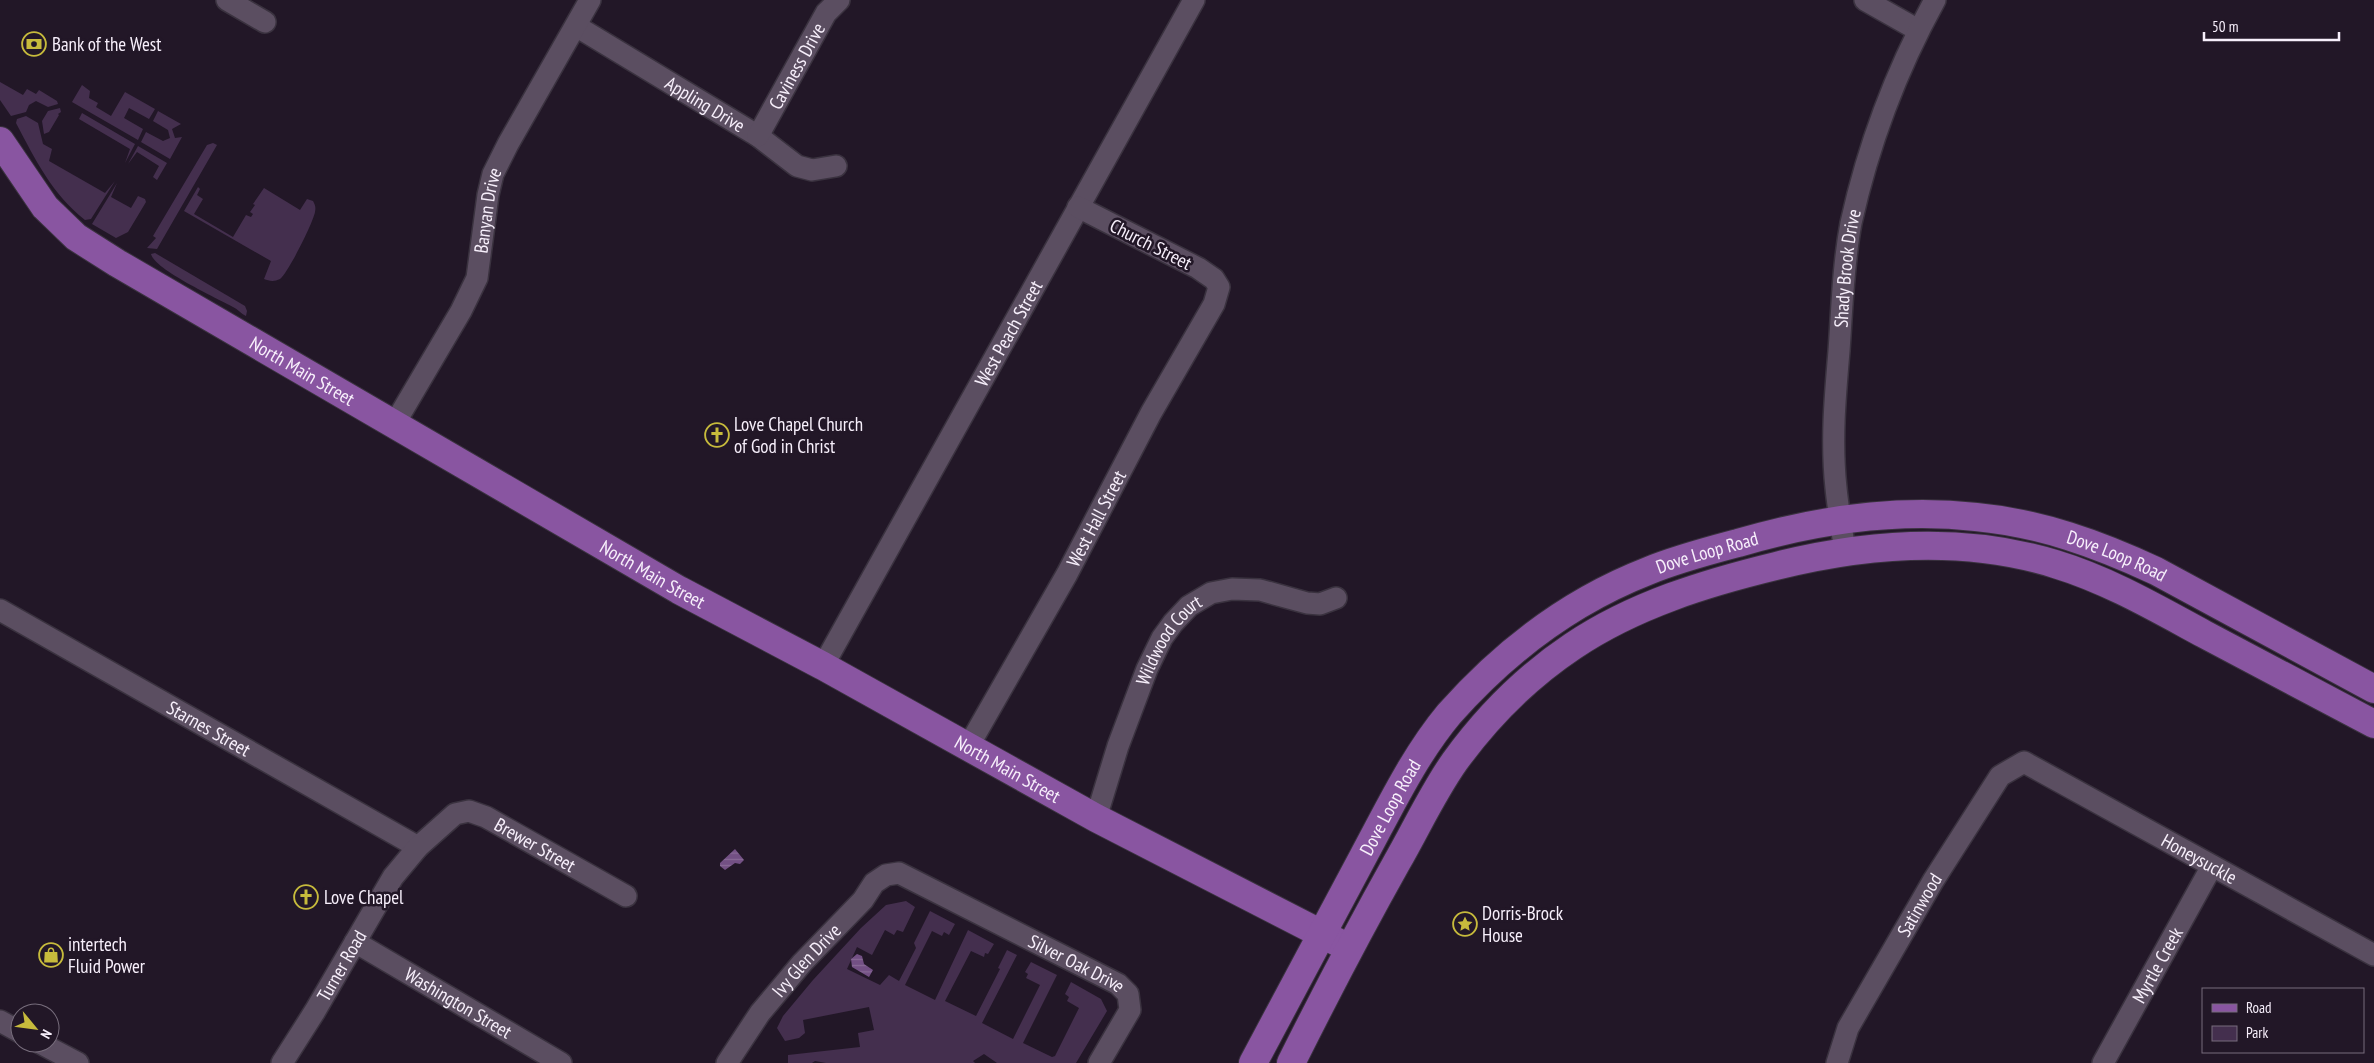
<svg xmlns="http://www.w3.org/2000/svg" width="2374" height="1063" viewBox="0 0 2374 1063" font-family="'PT Sans Narrow',sans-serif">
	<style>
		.green { fill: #442f4e }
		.water { fill: url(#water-rules) }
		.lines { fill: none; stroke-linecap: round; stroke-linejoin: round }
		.minor-casing { stroke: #3a323f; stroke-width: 24 }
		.major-casing { stroke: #3a323f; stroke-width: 30 }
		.minor { stroke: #5b4e61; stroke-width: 21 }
		.major { stroke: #8955a1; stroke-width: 28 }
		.labels { text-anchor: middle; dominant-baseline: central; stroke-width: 5; stroke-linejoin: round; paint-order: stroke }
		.poi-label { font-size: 19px; fill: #f7effb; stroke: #221727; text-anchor: start }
		.street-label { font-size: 19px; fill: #f7effb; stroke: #221727 }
	</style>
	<defs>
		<pattern id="water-rules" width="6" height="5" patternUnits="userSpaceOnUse" patternTransform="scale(1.25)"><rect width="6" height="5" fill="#735084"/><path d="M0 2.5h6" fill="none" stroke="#886a96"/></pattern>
	</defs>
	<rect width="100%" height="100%" fill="#221727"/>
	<g class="green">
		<path d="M 0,82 L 23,95 L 27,89 L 36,94 L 39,90 L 57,101 L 58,104 L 48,107 L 36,101 L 29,105 L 26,112 L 11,116 L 0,100 Z"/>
		<path d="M 82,85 L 90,91 L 89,98 L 98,103 L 96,107 L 111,116 L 125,92 L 155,109 L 149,119 L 129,108 L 124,118 L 143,129 L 138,140 L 72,102 Z"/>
		<path d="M 60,108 L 61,112 L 58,114 L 59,115 L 49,132 L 44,134 L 42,121 L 48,111 Z"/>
		<path d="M 158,111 L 181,124 L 172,129 L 175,138 L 182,137 L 170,159 L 141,142 L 146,132 L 163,141 L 170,138 L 168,130 L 153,121 Z"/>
		<path d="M 82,113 L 135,144 L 125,163 L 130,149 L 79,119 Z"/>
		<path d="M 26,116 L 38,123 L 43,144 L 52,149 L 49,161 L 105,193 L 115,181 L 91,219 L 85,220 C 52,194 35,159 16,123 L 17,119 Z"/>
		<path d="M 213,143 L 217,145 L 157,249 L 147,248 L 156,238 L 153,236 L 207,145 Z"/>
		<path d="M 138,146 L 167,163 L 157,180 L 153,177 L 159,166 L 137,152 L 128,164 Z"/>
		<path d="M 117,183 L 111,197 L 131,208 L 138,196 L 145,199 L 146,202 L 128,232 L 116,238 L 92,224 Z"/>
		<path d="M 198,187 L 200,189 L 197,195 L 203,199 L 194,214 L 233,237 L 246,215 L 251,217 L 253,214 L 250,212 L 255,205 L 253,204 L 264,188 L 300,210 L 307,199 L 313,201 C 315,205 316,207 315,212 C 313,223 288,273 280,279 C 274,282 269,281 264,279 L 271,261 L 184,211 Z"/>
		<path d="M 155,253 L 245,306 L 247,311 L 246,316 C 241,314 238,309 233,307 C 217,298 155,270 151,254 Z"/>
		<path d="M 906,901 L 915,907 L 903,932 L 897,930 L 894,935 L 885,930 L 872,955 L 857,947 L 847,969 L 880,985 L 889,975 L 899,981 L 916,948 L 914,943 L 930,911 L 955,924 L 949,935 L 944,932 L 942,936 L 932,931 L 905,985 L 935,1000 L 968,930 L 994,944 L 988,954 L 985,953 L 984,957 L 971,951 L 945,1001 L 976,1016 L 1000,969 L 998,968 L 1007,950 L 1017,955 L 982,1023 L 1013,1039 L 1040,985 L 1026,978 L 1028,974 L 1025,972 L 1031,962 L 1057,975 L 1023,1043 L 1052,1057 L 1055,1056 L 1079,1008 L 1067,1001 L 1069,997 L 1065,994 L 1071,982 L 1101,999 L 1107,1011 L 1076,1063 L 997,1063 L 984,1054 L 973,1061 L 975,1063 L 826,1063 L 815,1061 L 812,1063 L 788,1063 L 788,1055 L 860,1047 L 858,1033 L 874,1030 L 869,1007 L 803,1020 L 805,1033 L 799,1038 L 785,1041 L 777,1028 L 783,1016 L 813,980 L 861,928 L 886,905 Z"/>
	</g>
	<g class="water">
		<path d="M 735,849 L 744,860 L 740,864 L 735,863 L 725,870 L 720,866 L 720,863 Z"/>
		<path d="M 857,954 L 862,956 L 864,964 L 873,970 L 869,977 L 852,967 L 851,959 Z"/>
	</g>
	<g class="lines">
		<g class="minor-casing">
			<g id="minor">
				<path d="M 227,0 L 265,22"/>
				<path d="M 1865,0 L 1918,30"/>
				<path id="s1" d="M 576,26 L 758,136 L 797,166 L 812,170 L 836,166"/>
				<path id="s2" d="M 758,136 L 826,13 L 839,0"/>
				<path id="s3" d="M 395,423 L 461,311 L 477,278 L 488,195 L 493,174 L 508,144 L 590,0"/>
				<path id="s4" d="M 1845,552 C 1842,530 1838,509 1836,488 C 1831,442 1835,397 1839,351 C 1842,309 1843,265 1851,223 C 1868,146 1897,69 1935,0"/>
				<path id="s5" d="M 0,610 L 418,847"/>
				<path id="s6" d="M 823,666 L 1194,0"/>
				<path id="s7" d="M 968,747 L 1067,574 L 1151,413 L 1214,304 L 1219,287 L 1214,279 L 1198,268 L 1078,207"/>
				<path id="s8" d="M 1096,818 L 1118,746 L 1147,669 L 1162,638 L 1173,623 L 1189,606 L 1211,593 L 1232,589 L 1260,590 L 1307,603 L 1320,604 L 1336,598"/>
				<path id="s9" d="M 355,942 L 561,1063"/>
				<path d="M 0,1021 L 20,1032"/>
				<path d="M 40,1043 L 78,1063"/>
				<path id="s10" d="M 282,1063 L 315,1011 L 393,877 L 418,847 L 455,814 L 469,811 L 486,817 L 626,896"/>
				<path id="s11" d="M 727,1063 L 760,1013 L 802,963 L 863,900 L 874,883 L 886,875 L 899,873 L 1118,984 L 1128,994 L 1130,1010 L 1099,1063"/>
				<path id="s12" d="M 1837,1063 L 1848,1028 L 1933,881 L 2000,776 L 2024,762 L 2374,955"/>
				<path id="s13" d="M 2103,1063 L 2212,866"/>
			</g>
		</g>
		<g class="major-casing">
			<g id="major">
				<path id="s14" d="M 0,141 L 45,207 L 76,237 L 117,263 L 679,590 L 823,666 L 1096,818 L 1349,948"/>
				<path id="s15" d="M 1253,1063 C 1290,994 1327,924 1364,855 C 1390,807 1414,756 1449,714 C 1504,652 1571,601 1648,571 C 1677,559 1708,551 1738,543 C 1816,520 1895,508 1976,517 C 2040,523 2098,544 2156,571 L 2374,689"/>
				<path d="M 1291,1063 C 1325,995 1360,928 1397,862 C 1416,829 1433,792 1455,761 C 1487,717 1528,676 1573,646 C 1634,605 1706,583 1776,566 C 1868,543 1964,536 2055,564 C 2108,580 2156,608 2204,634 C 2261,664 2318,694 2374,724"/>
			</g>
		</g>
		<use href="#minor" class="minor"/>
		<use href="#major" class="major"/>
	</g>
	<defs>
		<g id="bank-ring" transform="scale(1.25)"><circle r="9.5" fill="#221727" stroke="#c7bb3c" stroke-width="1.5"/><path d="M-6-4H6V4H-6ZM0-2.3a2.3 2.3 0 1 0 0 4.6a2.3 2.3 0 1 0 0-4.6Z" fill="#c7bb3c"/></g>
		<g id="church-ring" transform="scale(1.25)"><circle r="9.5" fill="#221727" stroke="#c7bb3c" stroke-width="1.5"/><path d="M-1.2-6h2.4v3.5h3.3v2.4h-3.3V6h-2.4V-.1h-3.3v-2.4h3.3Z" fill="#c7bb3c"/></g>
		<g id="sight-ring" transform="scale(1.25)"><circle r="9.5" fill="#221727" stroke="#c7bb3c" stroke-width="1.5"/><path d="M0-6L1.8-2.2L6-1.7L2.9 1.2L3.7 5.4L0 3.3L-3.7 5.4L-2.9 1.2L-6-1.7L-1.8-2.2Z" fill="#c7bb3c"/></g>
		<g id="shop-ring" transform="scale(1.25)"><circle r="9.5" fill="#221727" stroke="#c7bb3c" stroke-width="1.5"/><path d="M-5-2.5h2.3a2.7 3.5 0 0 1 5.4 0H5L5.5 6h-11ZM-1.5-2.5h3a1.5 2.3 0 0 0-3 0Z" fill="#c7bb3c"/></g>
	</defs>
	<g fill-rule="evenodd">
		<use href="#bank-ring" x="34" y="44"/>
		<use href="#church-ring" x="717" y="435"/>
		<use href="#church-ring" x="306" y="897"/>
		<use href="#sight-ring" x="1465" y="924"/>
		<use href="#shop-ring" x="51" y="955"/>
	</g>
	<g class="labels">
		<g class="poi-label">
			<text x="52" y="44">Bank of the West</text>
			<text x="734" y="424">Love Chapel Church<tspan x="734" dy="22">of God in Christ</tspan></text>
			<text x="324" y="897">Love Chapel</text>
			<text x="1482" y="913">Dorris-Brock<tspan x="1482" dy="22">House</tspan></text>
			<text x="68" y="944">intertech<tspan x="68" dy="22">Fluid Power</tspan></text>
		</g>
		<g class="street-label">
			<text stroke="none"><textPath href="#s2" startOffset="80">Caviness Drive</textPath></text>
			<text stroke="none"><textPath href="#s1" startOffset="151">Appling Drive</textPath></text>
			<text stroke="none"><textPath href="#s3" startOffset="235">Banyan Drive</textPath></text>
			<text transform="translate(1151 244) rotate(27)">Church Street</text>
			<text stroke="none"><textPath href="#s4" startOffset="285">Shady Brook Drive</textPath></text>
			<text stroke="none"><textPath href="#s6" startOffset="381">West Peach Street</textPath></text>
			<text stroke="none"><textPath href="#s14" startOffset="386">North Main Street</textPath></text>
			<text stroke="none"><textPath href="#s7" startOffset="262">West Hall Street</textPath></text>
			<text stroke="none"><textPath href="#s15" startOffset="710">Dove Loop Road</textPath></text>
			<text stroke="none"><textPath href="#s15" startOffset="1130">Dove Loop Road</textPath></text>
			<text stroke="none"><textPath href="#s14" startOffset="791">North Main Street</textPath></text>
			<text stroke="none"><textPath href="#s8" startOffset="194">Wildwood Court</textPath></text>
			<text stroke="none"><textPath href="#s5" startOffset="240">Starnes Street</textPath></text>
			<text stroke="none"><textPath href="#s14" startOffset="1196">North Main Street</textPath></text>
			<text stroke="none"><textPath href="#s15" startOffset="290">Dove Loop Road</textPath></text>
			<text stroke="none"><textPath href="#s10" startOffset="394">Brewer Street</textPath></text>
			<text stroke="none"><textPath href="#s12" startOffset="559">Honeysuckle</textPath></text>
			<text stroke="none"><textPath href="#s12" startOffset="179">Satinwood</textPath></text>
			<text stroke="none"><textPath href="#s11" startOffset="130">Ivy Glen Drive</textPath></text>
			<text stroke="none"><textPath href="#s13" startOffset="112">Myrtle Creek</textPath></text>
			<text stroke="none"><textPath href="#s11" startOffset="460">Silver Oak Drive</textPath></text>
			<text stroke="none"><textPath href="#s10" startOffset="114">Turner Road</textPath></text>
			<text stroke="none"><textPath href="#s9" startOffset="120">Washington Street</textPath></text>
		</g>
	</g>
	<rect x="2202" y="988" width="162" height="65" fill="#221727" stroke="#776d7c"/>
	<rect x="2212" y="1004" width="25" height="8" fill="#8955a1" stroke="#776d7c"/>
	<text x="2246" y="1013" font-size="15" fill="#f7effb">Road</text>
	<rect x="2212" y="1026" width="25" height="15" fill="#442f4e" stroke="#776d7c"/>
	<text x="2246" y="1038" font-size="15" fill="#f7effb">Park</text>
	<g transform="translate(35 1028) rotate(119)"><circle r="24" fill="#221727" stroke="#776d7c"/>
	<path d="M0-4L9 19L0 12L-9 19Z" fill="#c7bb3c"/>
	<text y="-8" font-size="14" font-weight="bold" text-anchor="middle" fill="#f7effb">N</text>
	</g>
	<path d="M2204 32v8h135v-8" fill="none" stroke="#f7effb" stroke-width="2.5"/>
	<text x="2212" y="32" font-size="15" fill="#f7effb" stroke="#221727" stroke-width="4" paint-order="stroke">50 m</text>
</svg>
